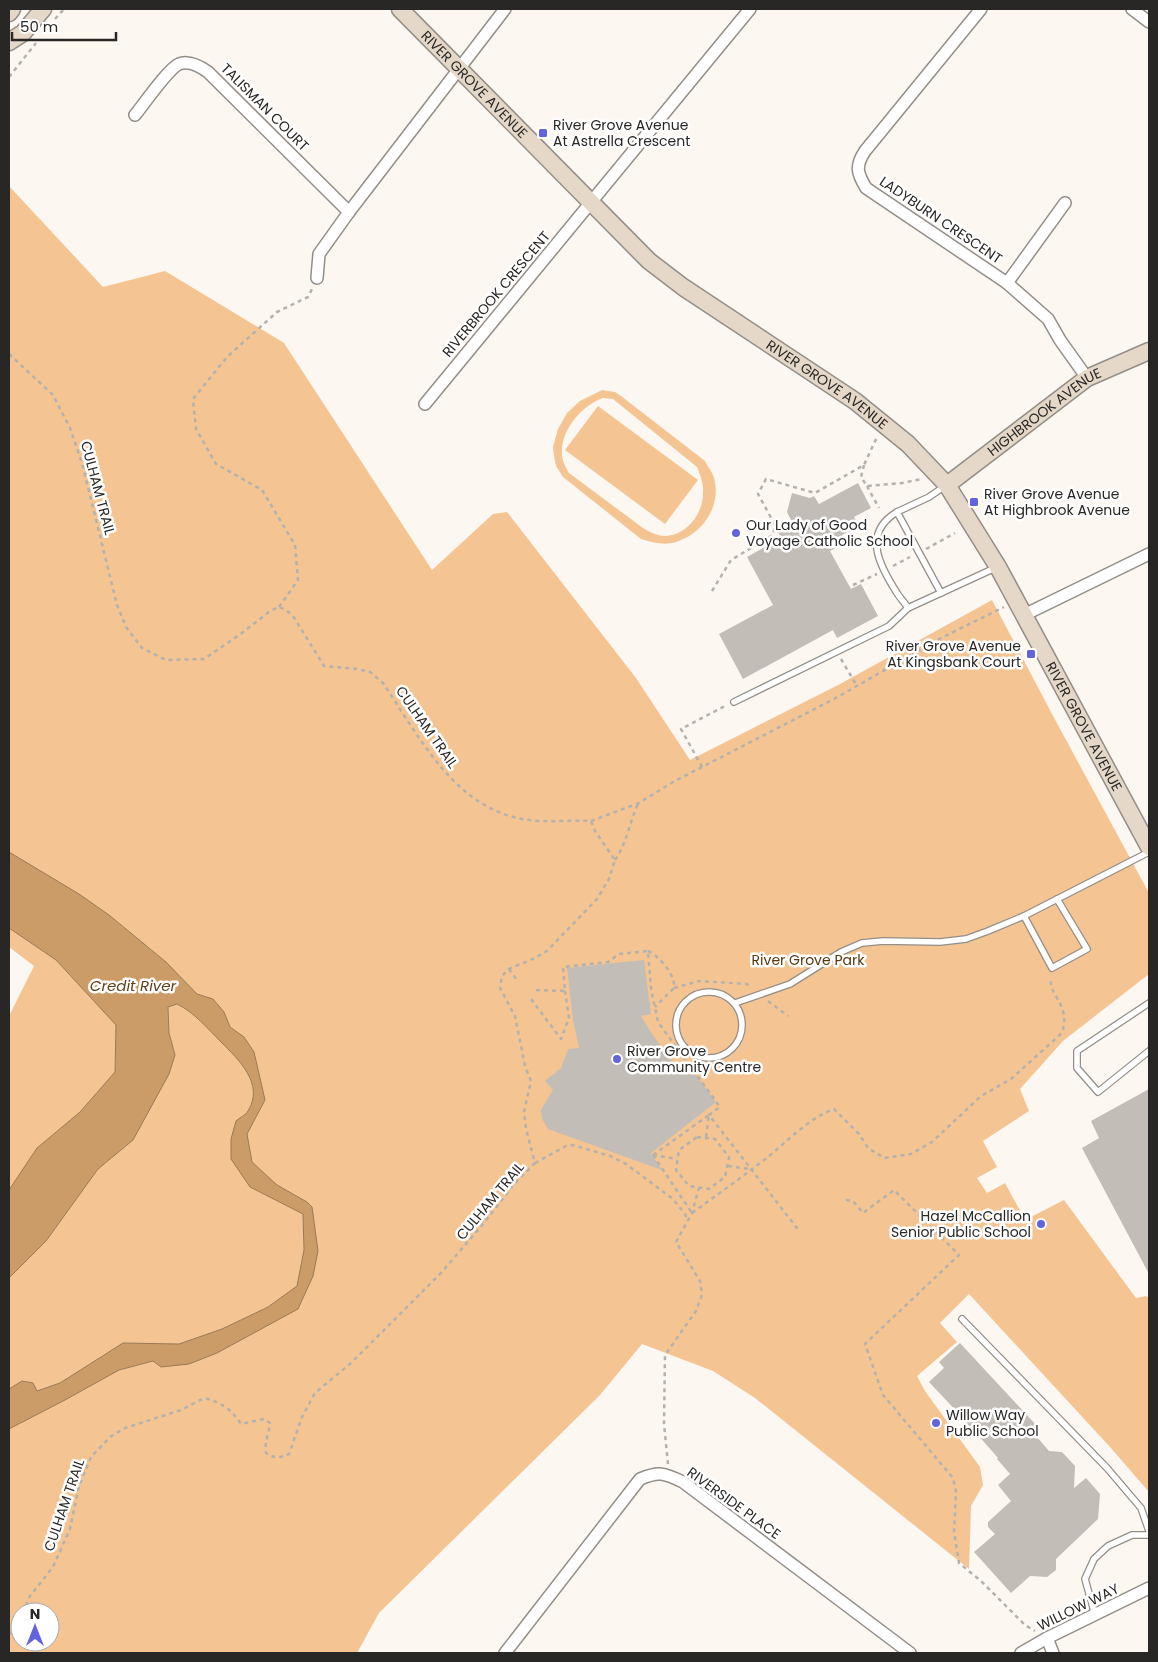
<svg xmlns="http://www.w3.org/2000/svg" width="1158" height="1662" viewBox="0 0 1158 1662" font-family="Poppins,sans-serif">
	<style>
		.green { fill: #f4c592; fill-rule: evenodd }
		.water { fill: #cb9c68; stroke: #9a7954 }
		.building { fill: #c3bdb7 }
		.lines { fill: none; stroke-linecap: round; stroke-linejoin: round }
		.lane-casing { stroke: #948e89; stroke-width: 8 }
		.street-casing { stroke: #948e89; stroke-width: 14 }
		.secondary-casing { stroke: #948e89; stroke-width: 19 }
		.path { stroke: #b5b1ac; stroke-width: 2.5; stroke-dasharray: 4 4; stroke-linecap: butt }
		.lane { stroke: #fff; stroke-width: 5.5 }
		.street { stroke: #fff; stroke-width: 11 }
		.secondary { stroke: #e6d8c8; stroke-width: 16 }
		.poi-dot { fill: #6364dd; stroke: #fff; stroke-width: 2 }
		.labels { text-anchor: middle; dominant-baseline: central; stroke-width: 5; stroke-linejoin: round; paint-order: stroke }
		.street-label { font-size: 14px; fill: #292725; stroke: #fff }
		.poi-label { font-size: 14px; fill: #292725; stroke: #fff; text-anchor: start }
		.park-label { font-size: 14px; fill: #58370e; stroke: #fff }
		.water-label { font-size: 15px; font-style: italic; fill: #614018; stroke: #fff }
	</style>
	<rect width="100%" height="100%" fill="#fdf7f1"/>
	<g class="green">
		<path d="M 9,186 L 103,287 L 165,271 L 284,343 L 432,570 L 493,514 L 507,512 L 636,678 L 690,760 L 840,684 L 992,600 L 1052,714 L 1149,893 L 1149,974 L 1063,1041 L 1020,1089 L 1029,1111 L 983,1141 L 997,1167 L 977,1178 L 987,1193 L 1005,1183 L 1025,1220 L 1064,1200 L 1136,1298 L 1146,1296 L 1149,1298 L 1149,1492 L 1110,1447 L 969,1294 L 940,1323 L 957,1342 L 917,1376 L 925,1391 L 980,1467 L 983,1485 L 971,1506 L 969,1569 L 755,1398 L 713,1371 L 642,1344 L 600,1395 L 379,1613 L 357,1653 L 9,1653 L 9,1429 L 65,1400 L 119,1370 L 153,1361 L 189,1364 L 217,1353 L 298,1309 L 313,1276 L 307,1202 L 277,1185 L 252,1162 L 246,1134 L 265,1100 L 244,1037 L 230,1027 L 224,1012 L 213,999 L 197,994 L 166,962 L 109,915 L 79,894 L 9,852 ZM 20,1612 L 50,1612 L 50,1642 L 20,1642 Z"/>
		<path d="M 602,390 L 615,392 L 621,396 L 705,461 C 707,466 711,470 713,475 C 724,505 701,537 672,543 C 661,545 651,542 641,539 L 563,477 L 556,466 L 554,456 L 553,447 L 558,429 L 567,413 L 580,401 ZM 603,398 L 613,399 L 697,467 C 700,475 704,484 703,493 C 703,514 687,535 665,536 C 657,536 650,532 643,528 L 569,473 C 565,466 561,459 562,451 C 562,428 583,405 603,398 Z"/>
		<path d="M 598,406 L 698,480 L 665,524 L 565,450 Z"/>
		<path d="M 9,928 L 56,960 L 116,1025 L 115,1072 L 80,1112 L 37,1148 L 9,1190 L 9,1016 L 34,966 L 9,947 Z"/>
		<path d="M 177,1004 C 195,1013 207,1028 221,1042 C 238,1059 265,1084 248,1111 C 246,1115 239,1118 236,1121 L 250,1187 L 303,1214 L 304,1250 L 297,1286 L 268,1307 L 222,1329 L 179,1344 L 123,1343 L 60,1383 L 37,1391 L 22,1381 L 9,1389 L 9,1278 L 46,1241 L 98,1169 L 133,1140 L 175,1055 L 169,1033 L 168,1007 Z"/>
	</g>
	<path class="water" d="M 9,852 L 79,894 L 109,915 L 166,962 L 197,994 L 213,999 L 224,1012 L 230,1027 L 244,1037 L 254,1052 L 265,1100 L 247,1134 L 252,1162 L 277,1185 L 307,1202 L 312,1207 L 318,1251 L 313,1276 L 298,1309 L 217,1353 L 189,1364 L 161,1367 L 153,1361 L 119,1370 L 65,1400 L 9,1429 L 9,1389 L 22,1381 L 33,1383 L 37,1391 L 60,1383 L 123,1343 L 179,1344 L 222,1329 L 268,1307 L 297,1286 L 304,1250 L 303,1214 L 250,1187 L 231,1159 L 231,1139 L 236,1121 C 239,1118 246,1115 248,1111 C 265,1084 238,1059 221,1042 C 207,1028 195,1013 177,1004 L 168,1007 L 169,1033 L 175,1055 L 169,1074 L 133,1140 L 98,1169 L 46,1241 L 9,1278 L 9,1190 L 37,1148 L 80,1112 L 115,1072 L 116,1025 L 56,960 L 9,928 Z"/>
	<g class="building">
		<path d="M 858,483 L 871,508 L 854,517 L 859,526 L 842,535 L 846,543 L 830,551 L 851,589 L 861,584 L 878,616 L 837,638 L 833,630 L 743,679 L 719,634 L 773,605 L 747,557 L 781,538 L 777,530 L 792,522 L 787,512 L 792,493 L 810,498 L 814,496 L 819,504 Z"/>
		<path d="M 644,960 L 651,1014 L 641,1016 L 654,1037 L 682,1074 L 690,1067 L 716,1102 L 651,1153 L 662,1170 L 548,1129 L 542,1119 L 541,1110 L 553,1090 L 545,1081 L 561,1068 L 568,1049 L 579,1048 L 573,1020 L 567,968 Z"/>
		<path d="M 1149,1089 L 1149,1274 L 1082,1148 L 1099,1138 L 1091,1121 Z"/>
		<path d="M 960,1343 L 1037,1426 L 1037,1437 L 1049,1451 L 1062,1452 L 1075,1466 L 1074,1488 L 1086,1478 L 1100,1494 L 1098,1519 L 1056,1559 L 1056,1570 L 1047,1577 L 1030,1576 L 1011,1593 L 974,1552 L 995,1534 L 988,1527 L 988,1522 L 1011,1501 L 998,1485 L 1010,1474 L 997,1459 L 998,1458 L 977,1434 L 975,1436 L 958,1417 L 960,1415 L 929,1382 L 944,1368 L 939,1362 Z"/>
	</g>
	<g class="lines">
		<g class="lane-casing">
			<g id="lane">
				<path d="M 897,512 C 862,533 879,565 897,593 C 900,598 905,603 908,608"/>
				<path d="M 941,593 L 897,512 L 929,497 L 945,486"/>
				<path d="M 734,702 L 889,626 L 908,608 L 995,568"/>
				<path d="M 1024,916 L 1052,968 L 1087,949 L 1057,899"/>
				<circle cx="709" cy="1025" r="33"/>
				<path d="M 735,1003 L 790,984 L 841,952 L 862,943 L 883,941 L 940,942 L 966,939 L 988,931 L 1024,916 L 1149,852"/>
				<path d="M 1149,1003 L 1077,1051 L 1077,1068 L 1098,1092 L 1149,1051"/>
				<path d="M 962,1319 L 1107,1468 L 1141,1508 L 1149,1531"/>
				<path d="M 1095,1615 L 1085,1579 L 1094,1559 L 1108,1546 L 1132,1535 L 1149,1535"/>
			</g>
		</g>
		<g class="street-casing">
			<g id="street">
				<path d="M 981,9 L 865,151 C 855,166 857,173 866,188 L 1007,283 L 1048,319 L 1060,340 L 1087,378"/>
				<path d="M 1132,9 L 1149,22"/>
				<path d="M 135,115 C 144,104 168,69 179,64 C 189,60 201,67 208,72 L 349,212"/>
				<path d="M 317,278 L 319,254 L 349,212 L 505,9"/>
				<path d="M 1007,283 L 1065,203"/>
				<path d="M 425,404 L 750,9"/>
				<path d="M 1024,615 L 1149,554"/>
				<path d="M 1047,1638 L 1053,1653"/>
				<path d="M 505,1653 L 640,1479 C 659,1471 664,1473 683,1482 L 910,1653"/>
				<path d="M 1021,1653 L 1047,1638 L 1149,1588"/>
			</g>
		</g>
		<g class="secondary-casing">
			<g id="secondary">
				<path id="s1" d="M 400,9 L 649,261 L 683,287 L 855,401 L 908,444 L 947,485 L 998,567 L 1149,847"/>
				<path d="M 9,13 L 12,9"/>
				<path d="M 9,42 L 23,33 L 43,9"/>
				<path id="s2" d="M 947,485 L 1087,378 L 1149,351"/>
			</g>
		</g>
		<g class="path">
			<path d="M 55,19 L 64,9"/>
			<path d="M 9,77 L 36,43"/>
			<path d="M 9,354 L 53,395 L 70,428 L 82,463 L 117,605 L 126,627 L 142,648 L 166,660 L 204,659 L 242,633 L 270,611 L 279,607 L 286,610 L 293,616 L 324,666 L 357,669 L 370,672 L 383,683 C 419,736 453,806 522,819 C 544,823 568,820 591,821 L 595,831 L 615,860 L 609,879 L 597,899 L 547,951 L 535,958 L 509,969 L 502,976 L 500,988 L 515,1016 L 525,1066 L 531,1081 L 524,1112 L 526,1129 L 535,1163 L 514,1184 L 484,1223 L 441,1273 L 351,1363 L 315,1393 L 302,1417 L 289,1454 C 280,1458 275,1459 266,1453 C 264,1442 269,1434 270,1423 L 264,1419 L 241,1424 C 232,1410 221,1402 204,1398 L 181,1410 L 125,1428 L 110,1437 L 91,1457 L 79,1486 L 70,1529 L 53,1567 L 30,1596 L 23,1612"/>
			<path d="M 864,465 L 861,477 L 867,486 L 902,483 L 922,479"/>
			<path d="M 867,486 L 879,508"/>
			<path d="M 926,549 L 955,533"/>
			<path d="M 893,566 L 910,557"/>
			<path d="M 853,585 L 877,574"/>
			<path d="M 712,591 L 731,560 L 773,535 L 775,525 L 758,494 L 766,479 L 815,493 L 864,465 L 877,437"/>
			<path d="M 279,607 L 298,580 L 295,545 L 262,490 L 216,464 L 196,429 L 193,399 L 227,357 L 277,312 L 308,297 L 312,289"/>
			<path d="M 841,659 L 857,686"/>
			<path d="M 702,767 L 681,729 L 725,706"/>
			<path d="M 591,821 L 639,803 L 673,782 L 834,699 L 939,639 L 1004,607"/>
			<path d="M 615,860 C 627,843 629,823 638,804"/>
			<path d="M 648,951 C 659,956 676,975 674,988 L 655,1007"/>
			<path d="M 509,969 L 516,979"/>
			<path d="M 674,988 L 699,981 L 747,984 L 750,987"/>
			<path d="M 536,990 L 565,991 L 563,967 L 608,962 L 619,954 L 648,951 L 651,988 L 658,1022 L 720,1107 L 709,1115 L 800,1232"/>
			<path d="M 531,999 L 561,1039 L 569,1018 L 565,991"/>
			<path d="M 768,1001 L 788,1016"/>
			<path d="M 697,1137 L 715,1139 L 729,1157 L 725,1177 L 709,1189 L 689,1186 L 676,1170 L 679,1150 Z"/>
			<path d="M 706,1137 L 709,1115"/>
			<path d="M 653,1155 L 692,1213"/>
			<path d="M 653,1155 L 709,1115"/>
			<path d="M 653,1155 L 677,1159"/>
			<path d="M 535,1163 L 566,1146 L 573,1145 L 610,1156 L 626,1164 L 673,1199 L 685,1214 L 688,1221"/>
			<path d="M 728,1166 L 749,1169"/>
			<path d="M 846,1200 L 853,1201 L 863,1213 L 894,1190 L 959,1255 L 865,1344 L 883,1395 L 953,1478 L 956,1492 L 954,1532 L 959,1563 L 981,1581 L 1025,1625 L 1035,1631"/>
			<path d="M 692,1213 C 718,1194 744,1176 769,1156 C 789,1140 809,1118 834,1109 L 859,1134 L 868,1148 L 884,1158 L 911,1154 L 932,1142 L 981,1096 L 1011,1079 L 1062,1033 C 1071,1003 1048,997 1051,977"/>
			<path d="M 668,1464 L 664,1424 L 665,1355 L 696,1311 L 702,1295 L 700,1281 L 676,1242 L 692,1213 L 699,1188"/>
			<path d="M 9,1635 L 20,1617"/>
		</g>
		<use href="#lane" class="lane"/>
		<use href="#street" class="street"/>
		<use href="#secondary" class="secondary"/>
	</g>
	<g class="poi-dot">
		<rect x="538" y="128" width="10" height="10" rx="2.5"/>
		<rect x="969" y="497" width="10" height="10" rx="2.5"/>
		<circle cx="736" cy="533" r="5"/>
		<rect x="1026" y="649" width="10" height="10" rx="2.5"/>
		<circle cx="617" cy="1059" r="5"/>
		<circle cx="1041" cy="1224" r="5"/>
		<circle cx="936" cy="1423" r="5"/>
	</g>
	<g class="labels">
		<g class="street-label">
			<text stroke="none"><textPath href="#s1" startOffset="106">RIVER GROVE AVENUE</textPath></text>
			<text transform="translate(265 107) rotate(45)">TALISMAN COURT</text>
			<text transform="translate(941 220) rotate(34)">LADYBURN CRESCENT</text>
			<text transform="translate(496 294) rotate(-50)">RIVERBROOK CRESCENT</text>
			<text stroke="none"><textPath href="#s1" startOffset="571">RIVER GROVE AVENUE</textPath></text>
			<text stroke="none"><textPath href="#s2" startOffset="122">HIGHBROOK AVENUE</textPath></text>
			<text transform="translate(98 488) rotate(75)">CULHAM TRAIL</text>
			<text transform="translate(427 727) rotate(55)">CULHAM TRAIL</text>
			<text stroke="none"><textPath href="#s1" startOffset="1006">RIVER GROVE AVENUE</textPath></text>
			<text transform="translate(490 1201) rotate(-50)">CULHAM TRAIL</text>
			<text transform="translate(734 1503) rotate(36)">RIVERSIDE PLACE</text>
			<text transform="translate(64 1505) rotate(-71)">CULHAM TRAIL</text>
			<text transform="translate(1078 1607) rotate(-26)">WILLOW WAY</text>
		</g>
		<g class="poi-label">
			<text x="553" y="125">River Grove Avenue<tspan x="553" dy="16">At Astrella Crescent</tspan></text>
			<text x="984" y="494">River Grove Avenue<tspan x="984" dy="16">At Highbrook Avenue</tspan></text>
			<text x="746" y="525">Our Lady of Good<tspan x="746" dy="16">Voyage Catholic School</tspan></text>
			<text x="1021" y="646" text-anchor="end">River Grove Avenue<tspan x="1021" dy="16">At Kingsbank Court</tspan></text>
			<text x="627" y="1051">River Grove<tspan x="627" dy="16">Community Centre</tspan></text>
			<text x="1031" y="1216" text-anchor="end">Hazel McCallion<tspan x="1031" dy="16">Senior Public School</tspan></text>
			<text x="946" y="1415">Willow Way<tspan x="946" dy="16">Public School</tspan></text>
		</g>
		<g class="park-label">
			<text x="808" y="960">River Grove Park</text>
		</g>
		<g class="water-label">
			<text x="133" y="985">Credit River</text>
		</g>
	</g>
	<rect width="1158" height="1662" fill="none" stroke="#292725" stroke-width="20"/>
	<g transform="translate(35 1627)"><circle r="24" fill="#ffffff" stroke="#a9a9a8"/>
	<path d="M0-4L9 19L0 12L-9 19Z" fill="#6364dd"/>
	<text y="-8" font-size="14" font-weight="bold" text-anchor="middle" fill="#292725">N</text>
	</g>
	<path d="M12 32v8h104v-8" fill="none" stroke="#292725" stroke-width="2.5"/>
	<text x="20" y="32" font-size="15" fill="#292725" stroke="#ffffff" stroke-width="4" paint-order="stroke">50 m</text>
</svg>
